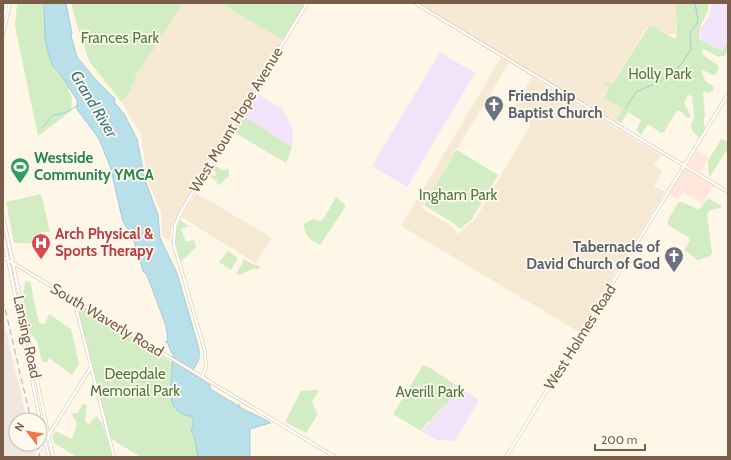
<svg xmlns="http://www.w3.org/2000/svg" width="731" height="460" viewBox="0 0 731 460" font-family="Cabin,sans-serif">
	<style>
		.residential { fill: #f6e9d4 }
		.commercial { fill: #fee7da }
		.industrial { fill: #eee8e0 }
		.education { fill: #f3e3fa }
		.green { fill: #d2edc4 }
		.water { fill: #b9dfe9; stroke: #9fcedb }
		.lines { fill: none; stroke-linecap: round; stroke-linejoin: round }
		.stream { stroke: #9fcedb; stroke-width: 1 }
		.secondary-casing { stroke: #d6c1ab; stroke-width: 3.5 }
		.secondary { stroke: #fff; stroke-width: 2.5 }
		.rail { stroke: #baa3c9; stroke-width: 1; stroke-dasharray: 6 4; stroke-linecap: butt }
		.labels { text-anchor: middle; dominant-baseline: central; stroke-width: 3.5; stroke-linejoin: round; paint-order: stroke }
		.park-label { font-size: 15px; fill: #4c7a3d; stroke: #fff9ee }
		.worship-label { font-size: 15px; font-weight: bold; fill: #5b616d; stroke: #fff9ee; text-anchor: start }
		.street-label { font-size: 15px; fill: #795d49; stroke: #fff9ee }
		.leisure-label { font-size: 15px; font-weight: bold; fill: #27864d; stroke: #fff9ee; text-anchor: start }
		.health-label { font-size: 15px; font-weight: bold; fill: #be3a42; stroke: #fff9ee; text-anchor: start }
		.water-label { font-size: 16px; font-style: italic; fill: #3e7687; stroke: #fff9ee }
	</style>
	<rect width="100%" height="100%" fill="#fef6e7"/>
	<g class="residential">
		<path d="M 177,3 L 220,3 L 284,41 L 178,217 L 172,228 L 170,241 L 166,239 L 162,235 L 161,212 L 147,178 L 143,149 L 140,132 L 117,95 Z"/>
		<path d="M 416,3 L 675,3 L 677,21 L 675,34 L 662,35 L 661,30 L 647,27 L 604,96 L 605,99 L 625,110 L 616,124 Z"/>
		<path d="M 501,58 L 509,63 L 421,208 L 449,224 L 458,234 L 476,218 L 531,124 L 512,110 L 532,77 L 661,155 L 654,165 L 663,171 L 654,186 L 665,192 L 579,332 L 401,226 Z"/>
		<path d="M 196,193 L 272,238 L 256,263 L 181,217 Z"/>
	</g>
	<g class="commercial">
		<path d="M 697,150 L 709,158 L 701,172 L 688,165 Z"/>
		<path d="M 685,168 L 713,186 L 702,204 L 683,192 L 678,200 L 669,194 Z"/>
	</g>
	<path class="industrial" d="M 3,319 L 27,420 L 16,420 L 16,444 L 33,444 L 35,452 L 32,457 L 3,457 Z"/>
	<g class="education">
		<path d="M 710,3 L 728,3 L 728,41 L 720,51 L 700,39 L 702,27 L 711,12 L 709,11 L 712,5 Z"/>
		<path d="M 440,52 L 475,73 L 407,187 L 372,166 Z"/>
		<path d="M 255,92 L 274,104 L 282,109 L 286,116 L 291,125 L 293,135 L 292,147 L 241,115 Z"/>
		<path d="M 454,384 L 479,400 L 455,441 L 437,440 L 422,431 L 442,408 L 448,402 Z"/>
	</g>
	<g class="green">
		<path d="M 17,3 L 44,3 L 45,20 L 63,78 L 70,88 L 68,91 L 72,97 L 71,111 L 38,136 L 15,26 Z"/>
		<path d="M 71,3 L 183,3 L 151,53 L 138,71 L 128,95 L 121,101 L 89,61 L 75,19 Z"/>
		<path d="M 220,3 L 307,3 L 284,41 Z"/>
		<path d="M 675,3 L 708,3 L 708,11 L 701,25 L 699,39 L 721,51 L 728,41 L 728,51 L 724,56 L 718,57 L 704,49 L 701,51 C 704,59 715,60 719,68 L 716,74 L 712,75 L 703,70 L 701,71 L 706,82 L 712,85 L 714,88 L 713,91 L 708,93 L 704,91 L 703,92 L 705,116 C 702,120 704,124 706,129 L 700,138 L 693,132 L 691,125 L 694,117 L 692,96 L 688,95 L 684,103 L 690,114 L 691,117 L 687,118 L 682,112 L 677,110 L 664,132 L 661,133 L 648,124 L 641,135 L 636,130 L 641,120 L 628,112 L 621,123 L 617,121 L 623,109 L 604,98 L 609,88 L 604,85 L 605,83 L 613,83 L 649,26 L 661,29 L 661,32 L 676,39 L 677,21 Z"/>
		<path d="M 241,115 L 266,130 L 268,130 L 268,132 L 292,147 L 286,163 L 232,131 Z"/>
		<path d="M 721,139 L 728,142 L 728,152 L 726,151 L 709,178 L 708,161 Z"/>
		<path d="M 457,150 L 498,175 L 472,219 L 460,229 L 455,224 L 424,205 L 455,152 Z"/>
		<path d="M 215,165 L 222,170 L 229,169 L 229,176 L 218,186 L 217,181 L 208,175 L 209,173 L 215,176 L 216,172 L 211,169 Z"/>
		<path d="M 41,194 L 50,232 L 41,232 L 37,243 L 14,243 L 6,202 Z"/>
		<path d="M 336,197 L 346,206 L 320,245 C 309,239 305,237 304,224 L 313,219 L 322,221 Z"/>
		<path d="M 709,199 L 721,205 L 721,208 L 710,210 L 707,214 L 712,253 L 710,256 L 698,260 L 684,250 L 690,241 L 688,237 L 668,225 L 668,220 L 678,203 L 682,202 L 698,209 L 700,209 L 706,200 Z"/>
		<path d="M 180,220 L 189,226 L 181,229 L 186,242 L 194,240 L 196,247 L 181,262 C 176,247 173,235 180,220 Z"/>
		<path d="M 228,251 L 238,258 L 231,270 L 219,262 Z"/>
		<path d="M 244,259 L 252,264 L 260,266 L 259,269 L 253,269 L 240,275 L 236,273 L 241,266 Z"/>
		<path d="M 30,281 L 39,323 L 45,324 L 49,314 L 71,329 L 79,364 L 72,375 L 49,358 L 47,362 L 42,362 L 37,341 L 30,333 L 23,296 L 25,282 Z"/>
		<path d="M 80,305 L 173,363 L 172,393 L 194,420 L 194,435 L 198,457 L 141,457 L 111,439 L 77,307 Z"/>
		<path d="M 423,365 L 432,369 L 454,384 L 449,402 L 439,410 L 430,422 L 428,421 L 421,431 L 393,414 Z"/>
		<path d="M 319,390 L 312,402 L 318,414 L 306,433 L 285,422 L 301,391 Z"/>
		<path d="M 83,404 L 87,405 L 85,422 L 89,424 L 96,416 L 103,424 L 112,457 L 77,457 L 54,443 L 52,437 L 55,431 L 72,439 L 77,423 L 71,413 L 77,413 Z"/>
	</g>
	<path class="water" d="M 44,3 L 66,3 L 72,34 L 71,36 L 77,57 L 96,80 L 115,99 L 114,102 L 124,114 L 137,139 L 145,180 L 158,215 L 160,238 L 177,273 L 199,349 C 200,364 197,362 191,373 L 210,385 L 210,388 L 212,390 L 237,405 L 240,405 L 239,407 L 270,422 L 270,423 L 250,429 L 250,457 L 198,457 L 194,435 L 191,431 C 193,425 195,423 191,416 C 183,417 175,410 172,402 C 169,391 173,366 173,354 L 170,350 L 168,343 L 166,343 L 166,341 L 168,341 L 166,326 L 147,275 L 143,271 L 132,235 L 123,222 L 110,166 L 99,139 L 77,109 L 77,100 L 63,78 L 53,66 L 48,53 L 45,38 Z"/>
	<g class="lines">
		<g class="stream">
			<path d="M 626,108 L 636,92 L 659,82 L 680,66 L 691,49 L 690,32 L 696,25 L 698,21 L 695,3"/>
			<path d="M 43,127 L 53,115 L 62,114 L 77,106"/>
		</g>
		<g class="secondary-casing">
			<g id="secondary">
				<path d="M 415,3 L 728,192"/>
				<path d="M 3,21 L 7,3"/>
				<path d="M 3,34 L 10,3"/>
				<path d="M 3,216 L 53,457"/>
				<path d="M 3,235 L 41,425 L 49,457"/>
				<path d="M 3,257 L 335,457"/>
				<path d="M 74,300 L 114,457"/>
				<path d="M 202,377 L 206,367 L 205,351 L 174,245 L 175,226 L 181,212 L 307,3"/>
				<path d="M 35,457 L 91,367"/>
				<path d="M 506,457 L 728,94"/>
			</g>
		</g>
		<use href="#secondary" class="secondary"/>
		<g class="rail">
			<path d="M 3,300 L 31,420"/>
			<path d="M 37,444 L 40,457"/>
		</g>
	</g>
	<defs>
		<g id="church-pin" transform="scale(1)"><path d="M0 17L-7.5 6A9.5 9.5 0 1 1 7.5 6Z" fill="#6b7280" stroke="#fff9ee"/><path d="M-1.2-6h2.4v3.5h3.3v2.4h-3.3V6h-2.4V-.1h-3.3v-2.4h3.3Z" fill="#fff"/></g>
		<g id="stadium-pin" transform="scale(1)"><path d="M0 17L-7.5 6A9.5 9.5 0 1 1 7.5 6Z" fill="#2e9e5b" stroke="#fff9ee"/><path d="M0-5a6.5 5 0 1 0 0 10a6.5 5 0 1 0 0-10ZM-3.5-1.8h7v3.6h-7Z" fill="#fff"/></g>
		<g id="hospital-pin" transform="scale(1)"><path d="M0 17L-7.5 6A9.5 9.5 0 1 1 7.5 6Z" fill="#e0444e" stroke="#fff9ee"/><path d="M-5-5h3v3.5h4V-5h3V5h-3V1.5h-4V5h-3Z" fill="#fff"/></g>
	</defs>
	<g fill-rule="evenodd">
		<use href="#church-pin" x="494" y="105"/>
		<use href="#stadium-pin" x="20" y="167"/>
		<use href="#hospital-pin" x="41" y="243"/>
		<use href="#church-pin" x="674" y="256"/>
	</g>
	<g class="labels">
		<g class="park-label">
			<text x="120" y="38">Frances Park</text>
			<text x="660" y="74">Holly Park</text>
			<text x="458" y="195">Ingham Park</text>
			<text x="135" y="374">Deepdale<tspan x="135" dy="17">Memorial Park</tspan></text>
			<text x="430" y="392">Averill Park</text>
		</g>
		<g class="worship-label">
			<text x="508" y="96">Friendship<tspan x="508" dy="17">Baptist Church</tspan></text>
			<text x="660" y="247" text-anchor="end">Tabernacle of<tspan x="660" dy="17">David Church of God</tspan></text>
		</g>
		<g class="street-label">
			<text transform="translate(236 120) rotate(-59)">West Mount Hope Avenue</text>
			<text transform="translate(107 320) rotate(31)">South Waverly Road</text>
			<text transform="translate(27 337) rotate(78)">Lansing Road</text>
			<text transform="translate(580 337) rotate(-58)">West Holmes Road</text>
		</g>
		<g class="leisure-label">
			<text x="34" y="158">Westside<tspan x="34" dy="17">Community YMCA</tspan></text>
		</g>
		<g class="health-label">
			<text x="55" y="234">Arch Physical &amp;<tspan x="55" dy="17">Sports Therapy</tspan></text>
		</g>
		<g class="water-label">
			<text transform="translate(94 104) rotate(59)">Grand River</text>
		</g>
	</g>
	<rect width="731" height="460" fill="none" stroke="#795d49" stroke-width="8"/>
	<g transform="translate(28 432) rotate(301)"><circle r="19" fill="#fff9ee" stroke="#c9bbac"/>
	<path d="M0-3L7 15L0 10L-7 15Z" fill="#ee7645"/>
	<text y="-6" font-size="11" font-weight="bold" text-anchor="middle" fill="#795d49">N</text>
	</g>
	<path d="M595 444v6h50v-6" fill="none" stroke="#795d49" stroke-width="2"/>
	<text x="601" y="444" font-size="12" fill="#795d49" stroke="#fff9ee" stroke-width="3" paint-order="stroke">200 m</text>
</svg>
